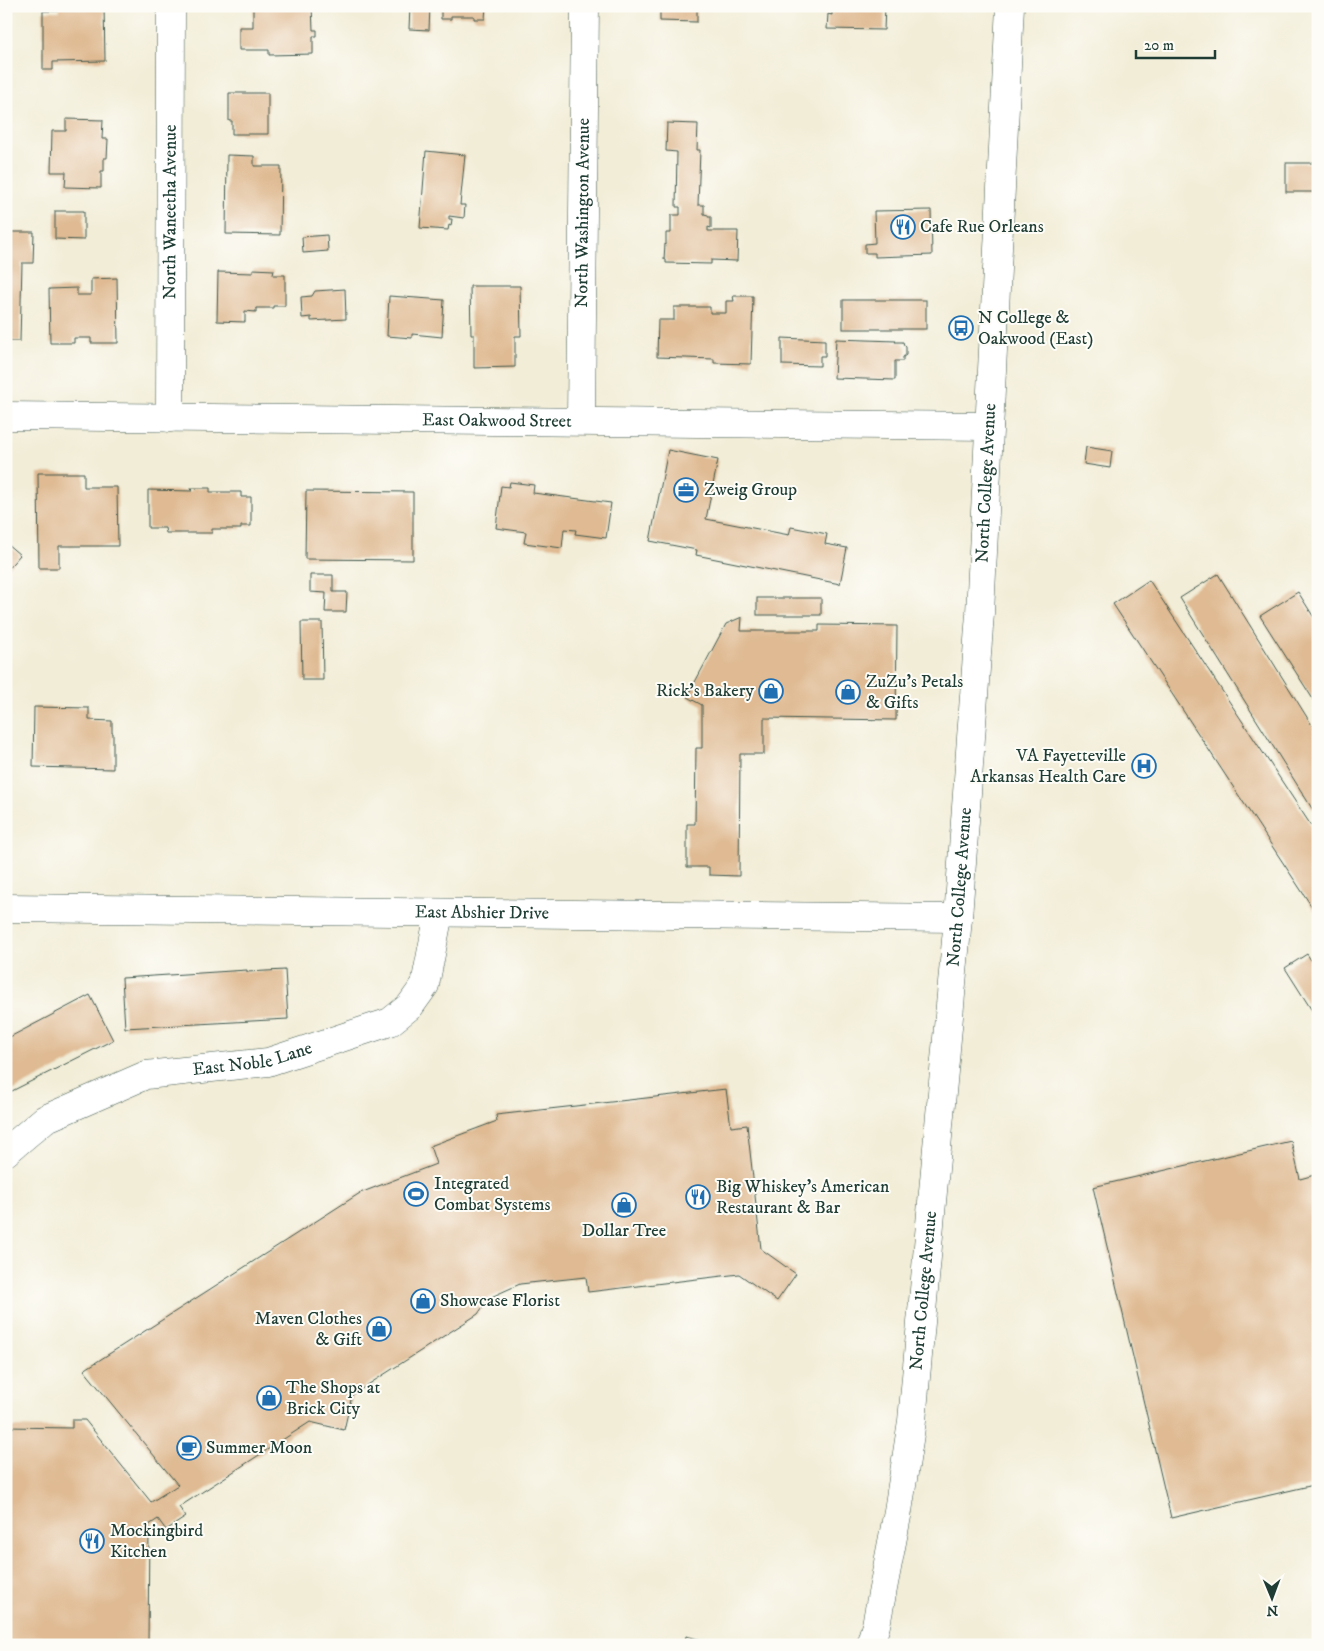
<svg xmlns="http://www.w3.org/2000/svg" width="1324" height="1651" viewBox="0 0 1324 1651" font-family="'IM FELL DW Pica',serif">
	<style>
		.building { fill: #dfba92 }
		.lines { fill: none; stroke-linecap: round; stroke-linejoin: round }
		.minor-casing { stroke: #3f574c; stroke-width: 29 }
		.primary-casing { stroke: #3f574c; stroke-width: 29 }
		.minor { stroke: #fff; stroke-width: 28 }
		.primary { stroke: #fff; stroke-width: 28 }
		.labels { text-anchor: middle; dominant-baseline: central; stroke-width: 4; stroke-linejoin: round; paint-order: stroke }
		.street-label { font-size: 18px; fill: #1f3d34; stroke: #fdfcf7 }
		.poi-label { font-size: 18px; fill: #1f3d34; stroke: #fdfcf7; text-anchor: start }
	</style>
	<rect width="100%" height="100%" fill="#fdfcf7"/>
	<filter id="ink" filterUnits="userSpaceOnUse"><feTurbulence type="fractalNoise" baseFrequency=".02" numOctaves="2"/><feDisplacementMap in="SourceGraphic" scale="10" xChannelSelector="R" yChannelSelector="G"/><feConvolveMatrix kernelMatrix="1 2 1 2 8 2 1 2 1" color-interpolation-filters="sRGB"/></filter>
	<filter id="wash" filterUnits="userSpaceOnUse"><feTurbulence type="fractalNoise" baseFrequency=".0096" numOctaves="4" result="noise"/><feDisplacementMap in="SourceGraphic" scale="20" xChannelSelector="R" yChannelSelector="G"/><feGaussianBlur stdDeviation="1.12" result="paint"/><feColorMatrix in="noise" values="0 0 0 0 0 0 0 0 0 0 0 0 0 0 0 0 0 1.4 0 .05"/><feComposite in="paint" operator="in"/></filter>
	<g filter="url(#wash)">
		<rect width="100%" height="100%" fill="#f2edd7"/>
		<g id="blocks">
			<g class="building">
				<path d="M 59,6 L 104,6 L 105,61 L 53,62 L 53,70 L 43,70 L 43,11 L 59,11 Z"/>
				<path d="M 253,6 L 312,6 L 313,30 L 317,30 L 317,36 L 313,36 L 313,54 L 269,55 L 269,50 L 239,50 L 239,27 L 253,27 Z"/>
				<path d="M 410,6 L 430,6 L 429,30 L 409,29 Z"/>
				<path d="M 441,6 L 486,6 L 485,19 L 474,19 L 474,16 L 451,16 L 451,19 L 441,19 Z"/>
				<path d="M 660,6 L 697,6 L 697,22 L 660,21 Z"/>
				<path d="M 832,6 L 885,6 L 884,30 L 827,29 L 828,14 L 832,15 Z"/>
				<path d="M 229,93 L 268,93 L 268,134 L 232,134 L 232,121 L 229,121 Z"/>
				<path d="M 66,119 L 103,120 L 102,139 L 108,139 L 107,158 L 104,158 L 104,171 L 101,171 L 101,188 L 65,187 L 66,172 L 51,172 L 52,131 L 66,131 Z"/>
				<path d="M 667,123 L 698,124 L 697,150 L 700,150 L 698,205 L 704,205 L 704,214 L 708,215 L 708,217 L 711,217 L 711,228 L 708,227 L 708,231 L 738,231 L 737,261 L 711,260 L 711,264 L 666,263 L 666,260 L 664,259 L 665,244 L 666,245 L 666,233 L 671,233 L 671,215 L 680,215 L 680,207 L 676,207 L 677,152 L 666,151 Z"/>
				<path d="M 426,151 L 465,155 L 460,205 L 465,205 L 464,218 L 449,216 L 449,219 L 452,219 L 451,226 L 449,225 L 448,230 L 420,228 Z"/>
				<path d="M 227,155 L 254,156 L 254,166 L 281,166 L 280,235 L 226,234 Z"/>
				<rect x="1286" y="163" width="32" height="29"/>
				<path d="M 931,210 L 932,255 L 875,257 L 875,253 L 865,253 L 865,244 L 875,243 L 874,211 Z"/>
				<path d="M 55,211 L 84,211 L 84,240 L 55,239 Z"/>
				<path d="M 6,232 L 34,232 L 33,263 L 22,263 L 20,341 L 6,341 Z"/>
				<path d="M 327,235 L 328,251 L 303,253 L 302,237 Z"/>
				<path d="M 253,269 L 274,270 L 273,275 L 285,275 L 285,306 L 273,306 L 273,308 L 256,308 L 256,312 L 245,311 L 245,322 L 217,321 L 218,272 L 253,273 Z"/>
				<path d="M 117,278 L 118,343 L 91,343 L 91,338 L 74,338 L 74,343 L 50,343 L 49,289 L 77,288 L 77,295 L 91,295 L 91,279 Z"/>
				<path d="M 470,286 L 520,286 L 521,336 L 515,336 L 515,367 L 474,368 L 474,335 L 471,335 Z"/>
				<path d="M 345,289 L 346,319 L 311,321 L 311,317 L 302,318 L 301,297 L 312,296 L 315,291 Z"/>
				<path d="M 389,296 L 444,300 L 442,337 L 412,334 L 412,338 L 387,336 Z"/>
				<path d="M 733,296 L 753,296 L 751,364 L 714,363 L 714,359 L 657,357 L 658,320 L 674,320 L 674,307 L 710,307 L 710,313 L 726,313 L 726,301 L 734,301 Z"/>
				<rect x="843" y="300" width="83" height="29"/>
				<path d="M 782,338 L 825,340 L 825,356 L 820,356 L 820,366 L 782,365 Z"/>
				<path d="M 836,339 L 896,341 L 895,342 L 903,342 L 904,345 L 906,347 L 906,355 L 903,357 L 903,361 L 895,361 L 895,380 L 834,378 Z"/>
				<path d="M 1086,447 L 1112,451 L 1110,468 L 1084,464 Z"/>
				<path d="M 668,450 L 718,460 L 706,519 L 789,535 L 791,527 L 827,534 L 825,544 L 847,548 L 840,584 L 696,555 L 697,550 L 650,541 Z"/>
				<path d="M 38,473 L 84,473 L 84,487 L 117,487 L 118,546 L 59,546 L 59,568 L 39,568 Z"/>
				<path d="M 510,482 L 534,485 L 533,493 L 611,503 L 606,538 L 575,534 L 576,530 L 564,529 L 562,548 L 524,543 L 526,532 L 496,528 L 501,486 L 509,487 Z"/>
				<path d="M 191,488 L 210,488 L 210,492 L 241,492 L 241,497 L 251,497 L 251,526 L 241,526 L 241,529 L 212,529 L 212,533 L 166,533 L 165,528 L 148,528 L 148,490 L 192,491 Z"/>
				<path d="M 306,491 L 413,492 L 413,560 L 305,559 Z"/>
				<rect x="6" y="502" width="2" height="26"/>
				<path d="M 6,543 L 20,555 L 6,571 Z"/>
				<path d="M 1218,574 L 1318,735 L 1318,807 L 1313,810 L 1180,598 Z"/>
				<path d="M 310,575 L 333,575 L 333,592 L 347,592 L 346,612 L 325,612 L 326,593 L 310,592 Z"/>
				<path d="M 1149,580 L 1318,836 L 1318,916 L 1113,604 Z"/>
				<path d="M 1298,592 L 1318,624 L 1318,707 L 1260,616 Z"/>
				<rect x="757" y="598" width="64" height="17"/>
				<path d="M 742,617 L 741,631 L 819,631 L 819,625 L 897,626 L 896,720 L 764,718 L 764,754 L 740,754 L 739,876 L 709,875 L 709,867 L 687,867 L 687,824 L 695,824 L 696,748 L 702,748 L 702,705 L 687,697 L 726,624 Z"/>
				<path d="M 301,622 L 322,622 L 323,680 L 302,680 Z"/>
				<path d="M 34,707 L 89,708 L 89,720 L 112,721 L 112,733 L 113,733 L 113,769 L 33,767 Z"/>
				<path d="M 1307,954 L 1318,971 L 1318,1020 L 1285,968 Z"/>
				<path d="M 247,970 L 247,972 L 285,970 L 288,1019 L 125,1028 L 122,978 Z"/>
				<path d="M 90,995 L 113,1040 L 6,1094 L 6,1039 Z"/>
				<path d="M 726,1089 L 731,1127 L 747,1125 L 761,1249 L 796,1274 L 777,1301 L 739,1274 L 588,1292 L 586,1277 L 520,1284 L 489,1298 L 478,1314 L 352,1395 L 344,1430 L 310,1422 L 179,1507 L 186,1517 L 166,1530 L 158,1519 L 149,1525 L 148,1645 L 6,1645 L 6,1427 L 72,1428 L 72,1420 L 85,1420 L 151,1502 L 178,1485 L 84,1370 L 360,1193 L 436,1164 L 430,1146 L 497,1121 L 496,1115 Z"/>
				<path d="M 1291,1141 L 1300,1179 L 1318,1174 L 1318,1484 L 1171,1518 L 1093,1187 Z"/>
				<path d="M 686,1636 L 718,1644 L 718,1645 L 684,1645 Z"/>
			</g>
		</g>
	</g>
	<g filter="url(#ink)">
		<use href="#blocks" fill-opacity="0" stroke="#3f574c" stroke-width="1"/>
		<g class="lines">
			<g class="minor-casing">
				<g id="minor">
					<path id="s1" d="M 6,416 L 989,426"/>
					<path id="s2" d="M 170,418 L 171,6"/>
					<path id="s3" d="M 581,421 L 585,6"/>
					<path id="s4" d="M 6,908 L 958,918"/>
					<path id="s5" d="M 6,1152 L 45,1119 L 146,1075 L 268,1062 L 390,1022 L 410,1006 L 425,985 L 439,913"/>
				</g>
			</g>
			<g class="primary-casing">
				<g id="primary">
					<path id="s6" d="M 870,1645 L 876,1625 L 898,1511 L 912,1421 L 958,918 L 980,613 L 1010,6"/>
				</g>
			</g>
			<use href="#minor" class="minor"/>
			<use href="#primary" class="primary"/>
		</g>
	</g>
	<defs>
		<g id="restaurant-ring" transform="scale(1.25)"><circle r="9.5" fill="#fdfcf7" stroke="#1f6fb2" stroke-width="1.5"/><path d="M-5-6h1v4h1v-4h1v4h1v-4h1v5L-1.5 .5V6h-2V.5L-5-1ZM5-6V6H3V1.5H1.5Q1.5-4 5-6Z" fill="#1f6fb2"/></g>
		<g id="bus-ring" transform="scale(1.25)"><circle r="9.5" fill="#fdfcf7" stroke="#1f6fb2" stroke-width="1.5"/><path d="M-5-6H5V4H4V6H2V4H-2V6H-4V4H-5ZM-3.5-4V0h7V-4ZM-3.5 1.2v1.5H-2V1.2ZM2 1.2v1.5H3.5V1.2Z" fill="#1f6fb2"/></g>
		<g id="office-ring" transform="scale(1.25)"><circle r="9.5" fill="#fdfcf7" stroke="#1f6fb2" stroke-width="1.5"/><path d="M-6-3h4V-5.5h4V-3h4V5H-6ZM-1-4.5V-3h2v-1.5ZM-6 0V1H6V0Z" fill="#1f6fb2"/></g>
		<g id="shop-ring" transform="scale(1.25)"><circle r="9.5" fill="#fdfcf7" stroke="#1f6fb2" stroke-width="1.5"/><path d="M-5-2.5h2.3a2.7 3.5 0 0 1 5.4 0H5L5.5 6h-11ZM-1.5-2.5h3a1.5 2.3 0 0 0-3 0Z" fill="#1f6fb2"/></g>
		<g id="hospital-ring" transform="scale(1.25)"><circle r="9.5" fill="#fdfcf7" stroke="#1f6fb2" stroke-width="1.5"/><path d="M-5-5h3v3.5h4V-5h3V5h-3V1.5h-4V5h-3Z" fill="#1f6fb2"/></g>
		<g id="stadium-ring" transform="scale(1.25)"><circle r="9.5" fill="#fdfcf7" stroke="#1f6fb2" stroke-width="1.5"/><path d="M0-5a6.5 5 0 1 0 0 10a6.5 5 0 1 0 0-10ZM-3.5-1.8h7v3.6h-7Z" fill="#1f6fb2"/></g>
		<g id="cafe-ring" transform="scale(1.25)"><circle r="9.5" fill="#fdfcf7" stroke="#1f6fb2" stroke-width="1.5"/><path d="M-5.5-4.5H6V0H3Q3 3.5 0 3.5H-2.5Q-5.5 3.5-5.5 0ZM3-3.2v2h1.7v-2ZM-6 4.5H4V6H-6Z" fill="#1f6fb2"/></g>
	</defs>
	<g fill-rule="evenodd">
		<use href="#restaurant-ring" x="903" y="227"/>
		<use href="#bus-ring" x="961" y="328"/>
		<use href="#office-ring" x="686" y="490"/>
		<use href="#shop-ring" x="771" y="691"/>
		<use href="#shop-ring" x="848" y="692"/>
		<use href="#hospital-ring" x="1144" y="766"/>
		<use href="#stadium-ring" x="416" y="1194"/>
		<use href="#restaurant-ring" x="698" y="1197"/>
		<use href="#shop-ring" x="624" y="1205"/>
		<use href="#shop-ring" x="423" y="1301"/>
		<use href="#shop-ring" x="379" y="1329"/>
		<use href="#shop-ring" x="269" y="1398"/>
		<use href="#cafe-ring" x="189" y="1448"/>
		<use href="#restaurant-ring" x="92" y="1541"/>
	</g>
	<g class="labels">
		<g class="street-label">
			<text stroke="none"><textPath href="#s2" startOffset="206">North Waneetha Avenue</textPath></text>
			<text stroke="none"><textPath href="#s3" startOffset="208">North Washington Avenue</textPath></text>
			<text stroke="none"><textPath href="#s1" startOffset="491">East Oakwood Street</textPath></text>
			<text stroke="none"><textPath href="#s6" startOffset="1169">North College Avenue</textPath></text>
			<text stroke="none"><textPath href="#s6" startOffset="764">North College Avenue</textPath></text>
			<text stroke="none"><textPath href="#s4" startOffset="476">East Abshier Drive</textPath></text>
			<text stroke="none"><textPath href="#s5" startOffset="269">East Noble Lane</textPath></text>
			<text stroke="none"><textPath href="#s6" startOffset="359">North College Avenue</textPath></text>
		</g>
		<g class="poi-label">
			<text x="920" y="227">Cafe Rue Orleans</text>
			<text x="978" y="318">N College &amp;<tspan x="978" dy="21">Oakwood (East)</tspan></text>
			<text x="704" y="490">Zweig Group</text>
			<text x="866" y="682">ZuZu's Petals<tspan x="866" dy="21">&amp; Gifts</tspan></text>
			<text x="754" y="691" text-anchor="end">Rick's Bakery</text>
			<text x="1126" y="756" text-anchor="end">VA Fayetteville<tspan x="1126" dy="21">Arkansas Health Care</tspan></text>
			<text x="434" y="1184">Integrated<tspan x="434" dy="21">Combat Systems</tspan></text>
			<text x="716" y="1187">Big Whiskey's American<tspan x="716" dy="21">Restaurant &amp; Bar</tspan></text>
			<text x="624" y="1231" text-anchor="middle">Dollar Tree</text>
			<text x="440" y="1301">Showcase Florist</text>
			<text x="362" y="1319" text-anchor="end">Maven Clothes<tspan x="362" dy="21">&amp; Gift</tspan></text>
			<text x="286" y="1388">The Shops at<tspan x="286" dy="21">Brick City</tspan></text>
			<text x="206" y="1448">Summer Moon</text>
			<text x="110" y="1531">Mockingbird<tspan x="110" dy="21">Kitchen</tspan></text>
		</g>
	</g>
	<rect width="1324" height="1651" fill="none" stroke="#fdfcf7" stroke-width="25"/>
	<g transform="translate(1272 1598) rotate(179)" stroke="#fdfcf7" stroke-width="4" paint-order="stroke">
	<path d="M0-4L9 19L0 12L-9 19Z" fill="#1f3d34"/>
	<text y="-8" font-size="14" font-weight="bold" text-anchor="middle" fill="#1f3d34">N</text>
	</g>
	<path d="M1136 50v8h79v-8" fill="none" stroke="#1f3d34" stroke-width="2.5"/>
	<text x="1144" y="50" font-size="15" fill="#1f3d34" stroke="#fdfcf7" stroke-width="4" paint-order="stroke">20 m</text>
</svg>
